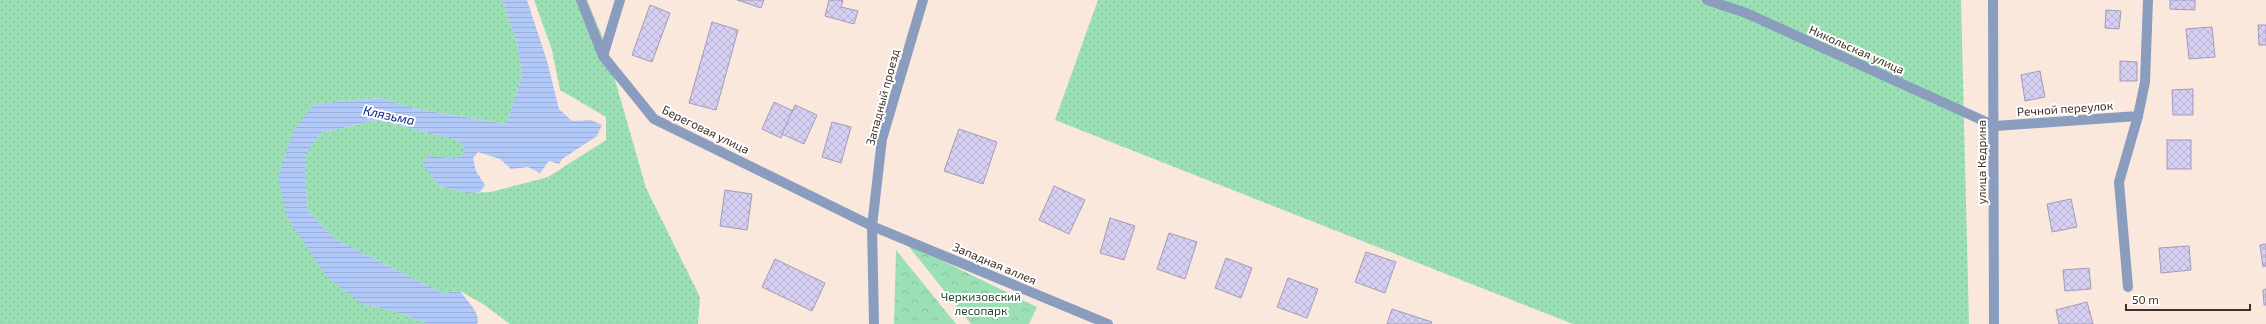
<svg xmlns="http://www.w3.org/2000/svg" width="2266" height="324" viewBox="0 0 2266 324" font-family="'Exo 2',sans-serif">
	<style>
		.grass { fill: url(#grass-dots) }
		.park { fill: url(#park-crowns) }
		.water { fill: url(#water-rules) }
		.building { fill: url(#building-cross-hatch); stroke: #a19bba }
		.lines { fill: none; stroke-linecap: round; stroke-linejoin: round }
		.minor { stroke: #8a9dbf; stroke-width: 10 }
		.labels { text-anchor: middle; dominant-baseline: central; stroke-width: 4; stroke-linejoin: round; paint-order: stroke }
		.street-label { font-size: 12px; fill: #3d312a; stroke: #fff }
		.park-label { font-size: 12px; fill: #214932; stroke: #fff }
		.water-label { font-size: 13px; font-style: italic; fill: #061f78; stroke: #fff }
	</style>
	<defs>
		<pattern id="grass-dots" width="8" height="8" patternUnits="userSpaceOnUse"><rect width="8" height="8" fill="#9be0b5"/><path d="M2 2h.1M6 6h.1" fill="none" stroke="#86c19c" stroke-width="1.8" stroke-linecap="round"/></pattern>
		<pattern id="park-crowns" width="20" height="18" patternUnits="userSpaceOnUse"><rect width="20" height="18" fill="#9be0b5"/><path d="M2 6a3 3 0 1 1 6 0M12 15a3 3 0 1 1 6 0" fill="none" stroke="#86c19c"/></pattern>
		<pattern id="water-rules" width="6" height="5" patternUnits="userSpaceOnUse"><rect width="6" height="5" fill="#b1c9f9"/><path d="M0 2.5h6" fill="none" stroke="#99add6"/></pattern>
		<pattern id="building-cross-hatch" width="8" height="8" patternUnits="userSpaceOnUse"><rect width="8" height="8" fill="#d5cff2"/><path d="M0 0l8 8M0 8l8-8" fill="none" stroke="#b8b2d0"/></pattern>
	</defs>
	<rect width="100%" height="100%" fill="#fbe8dc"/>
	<g class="grass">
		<path d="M 0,0 L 502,0 L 517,42 L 522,77 L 506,124 L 417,109 L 380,98 L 314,104 L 278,179 L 362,304 L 390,310 L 429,324 L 0,324 Z"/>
		<path d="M 534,0 L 587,0 L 603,38 L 646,188 L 700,297 L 698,324 L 510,324 L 483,304 L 460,291 L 442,293 L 335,239 L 308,211 L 305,176 L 306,153 L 320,133 L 377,120 L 458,140 L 466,151 L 457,159 L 447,157 L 423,163 L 439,186 L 468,193 L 491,192 L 548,177 L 606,140 L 606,117 L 560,90 L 552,50 Z"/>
		<path d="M 1098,0 L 1961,0 L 1969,324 L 1573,324 L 1055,120 Z"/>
	</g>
	<g class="park">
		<path d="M 906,243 L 1037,307 L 1029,324 L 971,324 Z"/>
		<path d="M 896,250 L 956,324 L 894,324 Z"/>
	</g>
	<path class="water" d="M 502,0 L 527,0 L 547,61 L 559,109 L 572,121 L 591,120 L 602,125 L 597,136 L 562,159 L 559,164 L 549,161 L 540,173 L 528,167 L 511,169 L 500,159 L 478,152 L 473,158 L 476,171 L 485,185 L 480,192 L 468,193 L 439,186 L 422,163 L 428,156 L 457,158 L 466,151 L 458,140 L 377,120 L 320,133 L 306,154 L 305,176 L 308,211 L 335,239 L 442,293 L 460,291 C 466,300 482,314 477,324 L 429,324 L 390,310 L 362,304 L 326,276 L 287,217 L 278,179 L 292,133 L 314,104 L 380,98 L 417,109 L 506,124 L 522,77 L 517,42 Z"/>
	<g class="building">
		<path d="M 737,0 L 764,0 L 761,8 Z"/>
		<path d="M 829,0 L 843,0 L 841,7 L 858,11 L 854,24 L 825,16 Z"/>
		<path d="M 2170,0 L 2195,0 L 2195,10 L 2170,9 Z"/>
		<path d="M 650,5 L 670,13 L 652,62 L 632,55 Z"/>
		<path d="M 2106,10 L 2121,11 L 2119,29 L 2105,28 Z"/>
		<path d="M 712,22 L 738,30 L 716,110 L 689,103 Z"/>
		<path d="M 2258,25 L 2266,25 L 2266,45 L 2259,45 Z"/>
		<path d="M 2212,27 L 2215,57 L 2189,59 L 2186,29 Z"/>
		<path d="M 2120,61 L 2137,62 L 2137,81 L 2120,81 Z"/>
		<path d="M 2040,71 L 2045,97 L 2025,101 L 2021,75 Z"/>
		<path d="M 2193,89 L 2193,115 L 2173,115 L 2172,90 Z"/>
		<path d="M 774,102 L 793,111 L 781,138 L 762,129 Z"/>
		<path d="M 795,105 L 817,115 L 804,144 L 782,134 Z"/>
		<path d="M 832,122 L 851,127 L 841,163 L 822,157 Z"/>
		<path d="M 959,129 L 997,142 L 983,184 L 944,171 Z"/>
		<rect x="2167" y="140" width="24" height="29"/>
		<path d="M 1054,186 L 1085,200 L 1069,234 L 1039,220 Z"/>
		<path d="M 725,190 L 752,194 L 747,230 L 720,226 Z"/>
		<path d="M 2071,199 L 2077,227 L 2052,232 L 2047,204 Z"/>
		<path d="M 1110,218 L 1135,226 L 1124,260 L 1100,253 Z"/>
		<path d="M 1169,233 L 1197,242 L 1185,279 L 1157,269 Z"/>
		<path d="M 2266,244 L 2266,266 L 2263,267 L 2260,245 Z"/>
		<path d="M 2189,246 L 2191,270 L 2161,273 L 2159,248 Z"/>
		<path d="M 1366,252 L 1396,262 L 1385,293 L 1355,282 Z"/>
		<path d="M 1226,258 L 1252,268 L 1241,298 L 1215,288 Z"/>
		<path d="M 775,259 L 825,283 L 812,311 L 762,287 Z"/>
		<path d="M 2089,268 L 2091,289 L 2065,291 L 2063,270 Z"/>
		<path d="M 1288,278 L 1318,289 L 1307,318 L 1277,307 Z"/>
		<path d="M 2266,289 L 2266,305 L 2264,305 L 2263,290 Z"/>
		<path d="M 2087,302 L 2093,324 L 2059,324 L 2056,310 Z"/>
		<path d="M 1392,309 L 1432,322 L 1431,324 L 1387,324 Z"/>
	</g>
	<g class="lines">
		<g class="minor">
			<path d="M 581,0 L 603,56 L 654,119 L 872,226 L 1108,324"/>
			<path d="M 1707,0 L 1746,13 L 1995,126 L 2138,116 L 2145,82 L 2148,0"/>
			<path d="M 1993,0 L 1994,324"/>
			<path d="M 603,56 L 620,0"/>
			<path d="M 2128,287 L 2119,182 L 2138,116"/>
			<path d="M 874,324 L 872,226 L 882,139 L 923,0"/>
		</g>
	</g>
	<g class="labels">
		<g class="street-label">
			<text transform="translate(1857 49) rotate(24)">Никольская улица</text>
			<text transform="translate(882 97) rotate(-75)">Западный проезд</text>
			<text transform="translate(2065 108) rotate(-4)">Речной переулок</text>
			<text transform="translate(706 129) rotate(26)">Береговая улица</text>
			<text transform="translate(1981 162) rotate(-90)">улица Кедрина</text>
			<text transform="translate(995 263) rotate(23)">Западная аллея</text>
		</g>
		<g class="park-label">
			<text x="981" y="296">Черкизовский<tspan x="981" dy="14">лесопарк</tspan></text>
		</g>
		<g class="water-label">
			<text transform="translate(389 115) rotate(12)">Клязьма</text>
		</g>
	</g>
	<path d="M2126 304v6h124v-6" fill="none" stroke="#3d312a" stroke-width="2"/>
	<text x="2132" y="304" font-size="12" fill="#3d312a" stroke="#ffffff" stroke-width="3" paint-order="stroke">50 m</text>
</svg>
